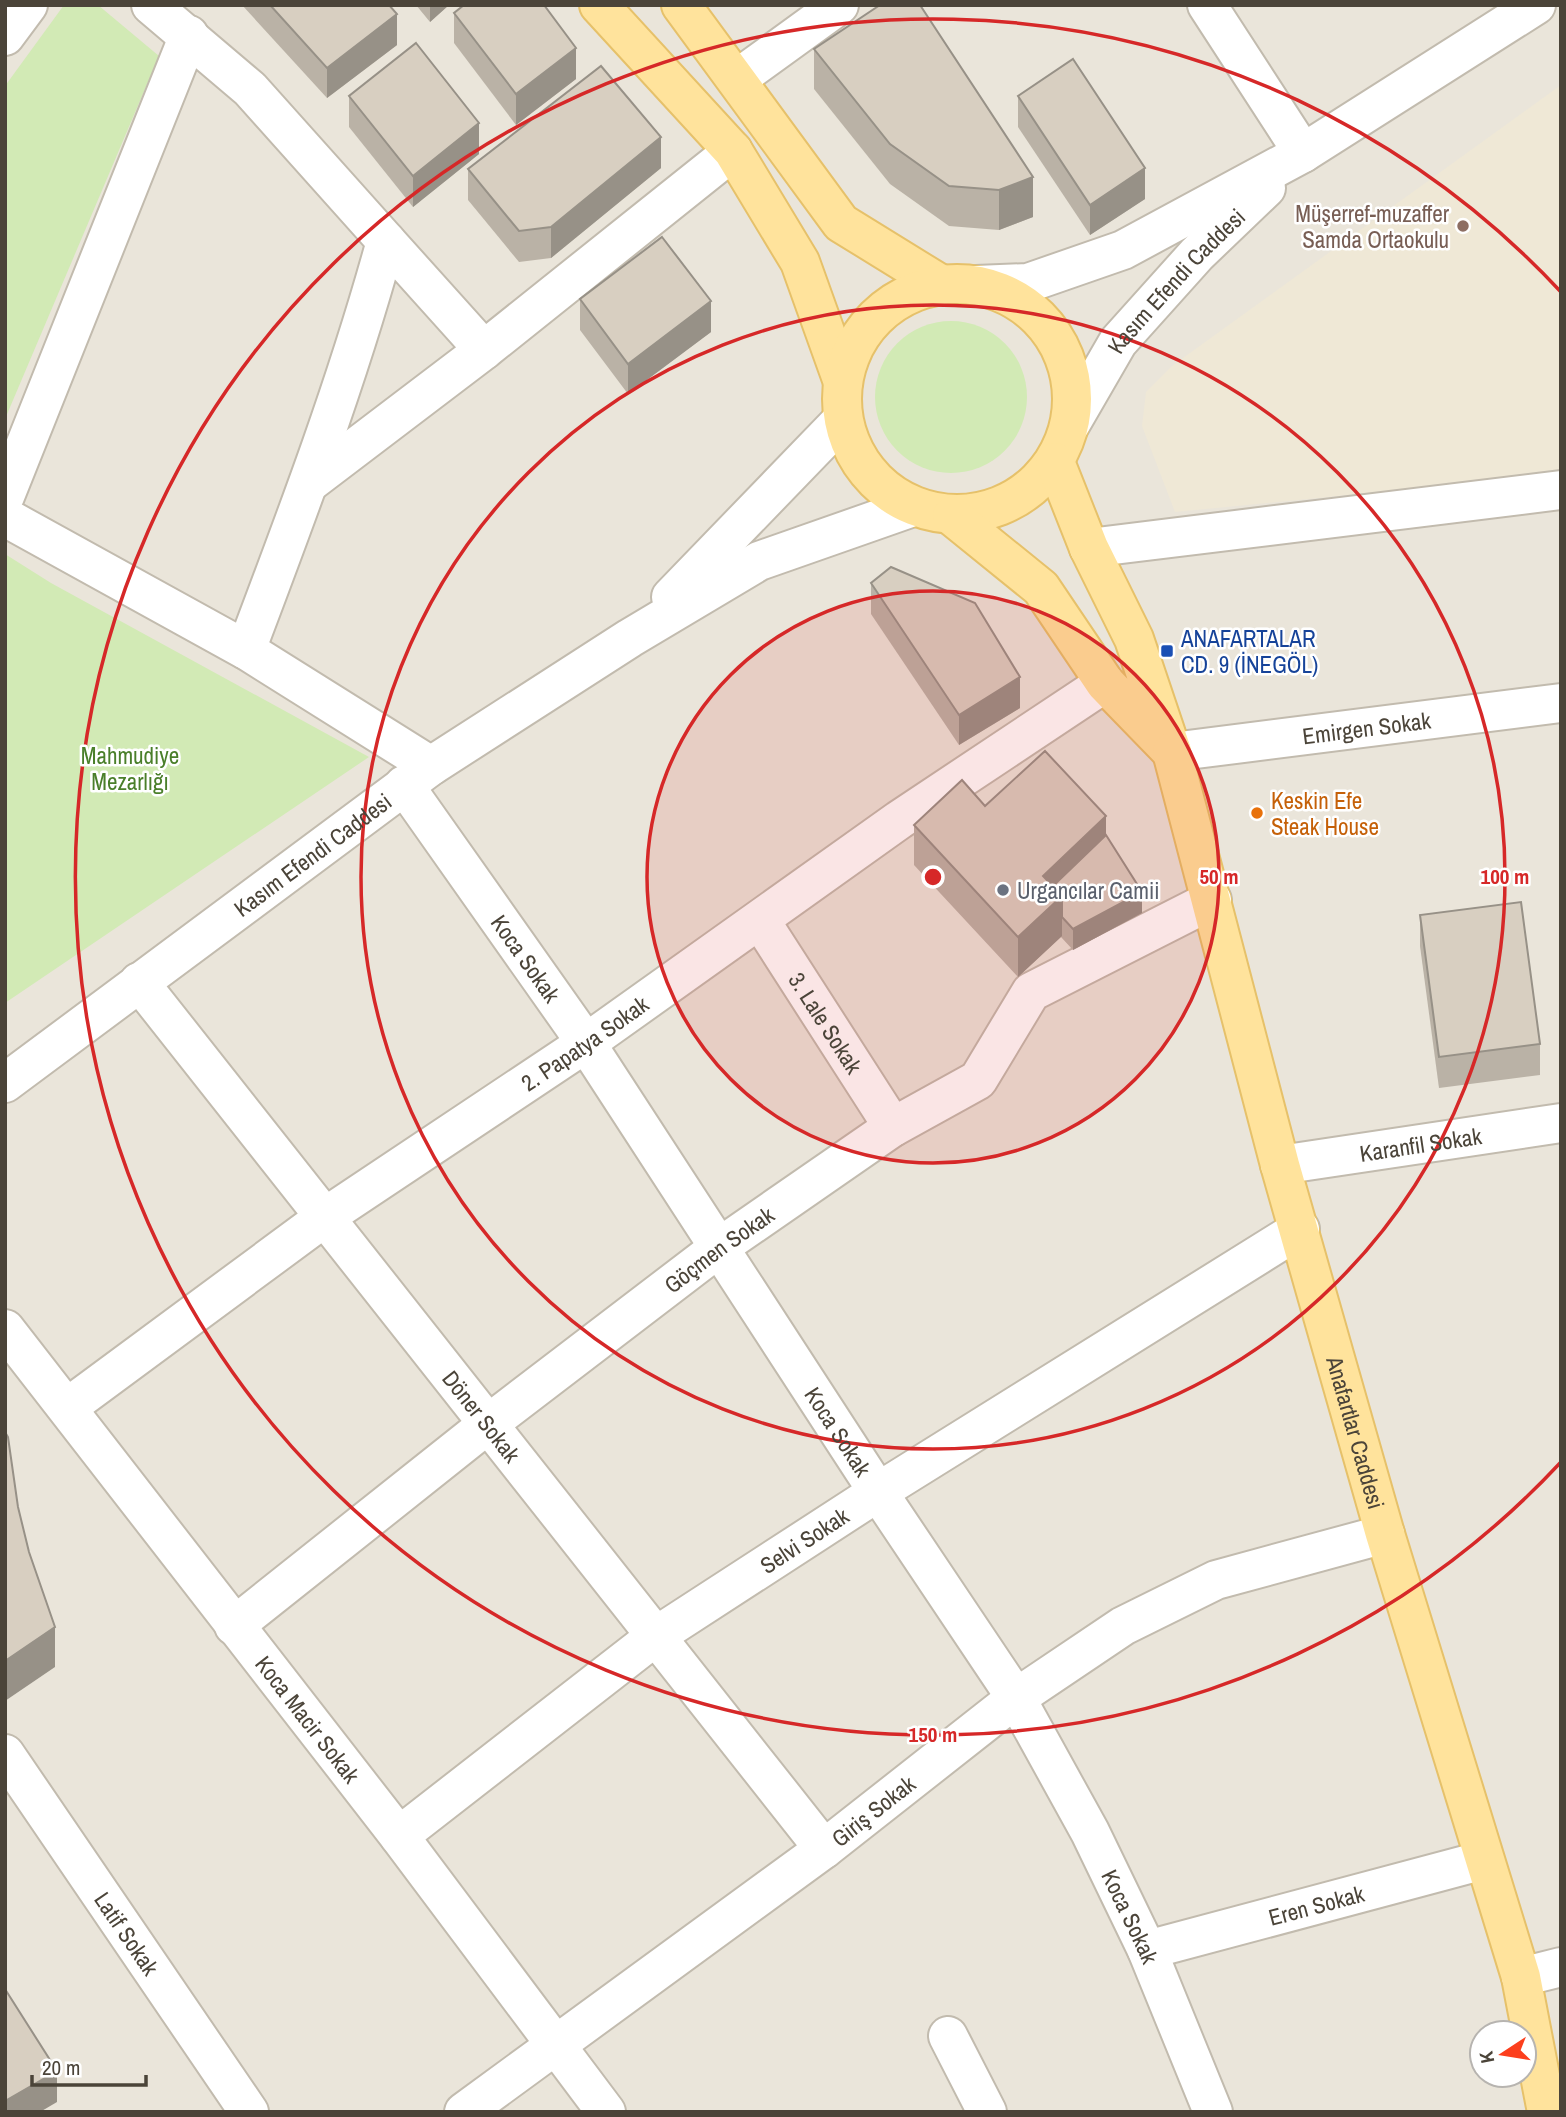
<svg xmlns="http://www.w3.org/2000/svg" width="1566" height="2117" viewBox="0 0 1566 2117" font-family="'Archivo Narrow',sans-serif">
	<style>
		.residential { fill: #eae5da; fill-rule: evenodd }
		.education { fill: #efe8d6 }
		.green { fill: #d2eab5 }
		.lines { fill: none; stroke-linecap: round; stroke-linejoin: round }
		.minor-casing { stroke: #c2bbae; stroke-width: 42 }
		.major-casing { stroke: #e6c16a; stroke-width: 42 }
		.minor { stroke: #fff; stroke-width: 38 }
		.major { stroke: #ffe39c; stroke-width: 38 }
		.wall { fill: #bab2a6 }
		.shaded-wall { fill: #979187 }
		.building { fill: #d8cfc1; stroke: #979187; stroke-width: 2 }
		.ring { fill: none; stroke: #d62828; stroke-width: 3.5 }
		.education-dot { fill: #8d6e63; stroke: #fff; stroke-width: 2.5 }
		.transit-dot { fill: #1a4fb4; stroke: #fff; stroke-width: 2.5 }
		.food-dot { fill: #e8710a; stroke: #fff; stroke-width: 2.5 }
		.worship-dot { fill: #6b7280; stroke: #fff; stroke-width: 2.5 }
		.labels { text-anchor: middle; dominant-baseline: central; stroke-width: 5; stroke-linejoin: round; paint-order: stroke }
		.education-label { font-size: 23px; fill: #785e54; stroke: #fff; text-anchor: end }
		.street-label { font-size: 23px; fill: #4b4439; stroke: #fff }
		.transit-label { font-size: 23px; fill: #164399; stroke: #fff; text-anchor: start }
		.park-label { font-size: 23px; fill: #4a7f2a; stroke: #fff }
		.food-label { font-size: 23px; fill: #c56008; stroke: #fff; text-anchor: start }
		.worship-label { font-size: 23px; fill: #5b616d; stroke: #fff; text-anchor: start }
		.centre { fill: #d62828; stroke: #fff; stroke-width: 3.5 }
		.ring-label { font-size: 21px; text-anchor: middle; font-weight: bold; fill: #d62828; stroke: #fff; stroke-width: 5; stroke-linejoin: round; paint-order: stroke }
	</style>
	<rect width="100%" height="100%" fill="#f6f3ec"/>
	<path class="residential" d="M 5,5 L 1561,5 L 1561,2112 L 5,2112 ZM 1482,2033 L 1524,2033 L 1524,2075 L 1482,2075 Z"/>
	<path class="education" d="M 1561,85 L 1561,474 L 1175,512 L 1142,426 L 1146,392 L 1172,366 Z"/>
	<g class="green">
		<path d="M 64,5 L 98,5 L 159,56 L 5,419 L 5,86 Z"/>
		<circle cx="951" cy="397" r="76"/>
		<path d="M 5,554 L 51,583 L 369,757 L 5,1003 Z"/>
	</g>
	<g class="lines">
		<g class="minor-casing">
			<g id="minor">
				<path d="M 151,5 L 250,89 L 386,241 C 348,380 297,515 246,650"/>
				<path d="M 1207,5 L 1303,153"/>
				<path d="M 5,36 L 28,5"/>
				<path d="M 737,79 L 839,5"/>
				<path d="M 386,241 L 484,350"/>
				<path d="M 976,285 L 1028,283 L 1123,250 L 1303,153 L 1536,5"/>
				<path id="s1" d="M 1070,425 L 1118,342 L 1197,254 L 1266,188"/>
				<path d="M 309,483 L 484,350 L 733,151"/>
				<path d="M 5,496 L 189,35"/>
				<path d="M 5,517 L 246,650 L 431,766"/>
				<path d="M 1089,548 L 1561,490"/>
				<path d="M 671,597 L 843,419"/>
				<path id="s2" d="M 1172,752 L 1561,703"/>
				<path id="s3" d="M 404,785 L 586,1043 L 878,1492 L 1016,1698 L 1090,1832 L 1147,1950 L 1213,2112"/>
				<path id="s4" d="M 760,920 L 893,1127"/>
				<path id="s5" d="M 139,982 L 824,1849"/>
				<path id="s6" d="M 5,1083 L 431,766 L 630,638 L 759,561 L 913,507"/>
				<path id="s7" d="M 1280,1165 L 1561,1123"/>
				<path id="s8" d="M 5,1329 L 399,1836 L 606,2112"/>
				<path id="s9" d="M 68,1407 L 325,1217 L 586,1043 L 899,820 L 1105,683"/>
				<path id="s10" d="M 234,1626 L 488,1424 L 721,1246 L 893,1127 L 978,1080 L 1031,992 L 1212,900"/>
				<path id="s11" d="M 5,1754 L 249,2112"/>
				<path id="s12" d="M 399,1836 L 656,1636 L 878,1492 L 1300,1229"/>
				<path id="s13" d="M 1147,1950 L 1484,1860"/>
				<path d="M 1521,1977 L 1561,1967"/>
				<path d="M 948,2036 L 987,2112"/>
				<path id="s14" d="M 464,2112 L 824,1849 L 1016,1698 L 1123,1626 L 1216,1580 L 1385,1534"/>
			</g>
		</g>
		<g class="major-casing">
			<g id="major">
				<path d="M 599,5 L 733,151 L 800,262 L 843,382"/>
				<path d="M 681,5 L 841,223 L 940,284"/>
				<circle cx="957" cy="399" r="115"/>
				<path d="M 952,516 L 1041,588 L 1105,683 L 1172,752 L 1134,639 L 1089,548 L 1055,462"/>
				<path id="s15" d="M 1172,752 L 1280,1165 L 1385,1534 L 1521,1977 L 1547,2112"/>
			</g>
		</g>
		<use href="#minor" class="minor"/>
		<use href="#major" class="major"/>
	</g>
	<g class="wall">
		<path d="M 242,5 L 389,5 L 397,45 L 327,98 Z"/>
		<path d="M 416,5 L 449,5 L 430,22 Z"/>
		<path d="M 454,13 L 576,79 L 516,125 L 454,43 Z"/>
		<path d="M 814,49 L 1033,217 L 999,230 L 949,226 L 890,184 L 814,89 Z"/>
		<path d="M 349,96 L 479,154 L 413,207 L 349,127 Z"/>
		<path d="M 1018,96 L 1145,199 L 1090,235 L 1018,127 Z"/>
		<path d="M 661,168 L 551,258 L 519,262 L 468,200 L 468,169 Z"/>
		<path d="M 580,299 L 711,332 L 628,394 L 580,330 Z"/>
		<path d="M 871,583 L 1020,708 L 959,745 L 871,614 Z"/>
		<path d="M 985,806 L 1106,835 L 1142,913 L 1073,950 L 1061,937 L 1018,977 L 914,865 L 914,825 Z"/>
		<path d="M 1420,915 L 1540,1044 L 1540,1075 L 1439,1088 L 1420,946 Z"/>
	</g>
	<g class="shaded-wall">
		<path d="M 430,5 L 449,5 L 430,22 Z"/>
		<path d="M 397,14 L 397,45 L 327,98 L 327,68 Z"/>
		<path d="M 576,48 L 576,79 L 516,125 L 516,94 Z"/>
		<path d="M 479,123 L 479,154 L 413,207 L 413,176 Z"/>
		<path d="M 661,137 L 661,168 L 551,258 L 551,227 Z"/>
		<path d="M 1145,168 L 1145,199 L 1090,235 L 1090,205 Z"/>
		<path d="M 1033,177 L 1033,217 L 999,230 L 999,190 Z"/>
		<path d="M 711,301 L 711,332 L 628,394 L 628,364 Z"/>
		<path d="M 1020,677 L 1020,708 L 959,745 L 959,715 Z"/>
		<path d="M 1106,816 L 1106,856 L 1062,898 L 1062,936 L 1018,977 L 1018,937 L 1043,876 Z"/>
		<path d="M 1142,892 L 1142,913 L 1073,950 L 1073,929 Z"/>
		<path d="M 55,1627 L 55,1667 L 5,1701 L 5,1661 Z"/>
		<path d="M 57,2071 L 57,2102 L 40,2112 L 5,2112 L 5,2101 Z"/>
	</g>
	<g class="building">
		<path d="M 270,5 L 389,5 L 397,14 L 327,68 Z"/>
		<path d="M 464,5 L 544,5 L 576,48 L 516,94 L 454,13 Z"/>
		<path d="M 880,5 L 920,5 L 1033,177 L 999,190 L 949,186 L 890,144 L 814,49 Z"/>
		<path d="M 416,43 L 479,123 L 413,176 L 349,96 Z"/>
		<path d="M 1073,59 L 1145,168 L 1090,205 L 1018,96 Z"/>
		<path d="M 601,66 L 661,137 L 551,227 L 519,231 L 468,169 Z"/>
		<path d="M 662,237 L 711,301 L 628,364 L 580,299 Z"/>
		<path d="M 891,567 L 975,603 L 1020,677 L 959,715 L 871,583 Z"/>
		<path d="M 1045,751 L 1106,816 L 1043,876 L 1062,896 L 1018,937 L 914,825 L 962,780 L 985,806 Z"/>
		<path d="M 1106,835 L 1142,892 L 1073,929 L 1062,917 L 1062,896 L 1053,886 Z"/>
		<path d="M 1521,902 L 1540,1044 L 1439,1057 L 1420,915 Z"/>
		<path d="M 5,1432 L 8,1437 L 18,1507 L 29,1552 L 55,1627 L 5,1661 Z"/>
		<path d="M 5,1989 L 57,2071 L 5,2101 Z"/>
	</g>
	<circle cx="933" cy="877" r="286" fill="#d62828" fill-opacity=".12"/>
	<g class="ring">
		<circle cx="933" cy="877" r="286"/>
		<circle cx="933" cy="877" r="572"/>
		<path d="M1561 1462A858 858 0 1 1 1561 292"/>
	</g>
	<circle class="education-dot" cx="1463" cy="226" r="7"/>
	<rect class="transit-dot" x="1160" y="644" width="14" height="14" rx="3.5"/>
	<circle class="food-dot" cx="1257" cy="813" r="7"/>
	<circle class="worship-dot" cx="1003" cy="890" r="7"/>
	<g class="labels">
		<g class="education-label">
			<text x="1449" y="213">Müşerref-muzaffer<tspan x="1449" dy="26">Samda Ortaokulu</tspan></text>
		</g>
		<g class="street-label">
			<text stroke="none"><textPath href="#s1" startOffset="180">Kasım Efendi Caddesi</textPath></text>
			<text stroke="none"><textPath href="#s2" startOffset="196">Emirgen Sokak</textPath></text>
			<text stroke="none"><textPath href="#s6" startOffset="383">Kasım Efendi Caddesi</textPath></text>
			<text stroke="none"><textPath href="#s3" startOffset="212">Koca Sokak</textPath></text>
			<text stroke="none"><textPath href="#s4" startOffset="122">3. Lale Sokak</textPath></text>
			<text stroke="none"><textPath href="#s9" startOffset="632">2. Papatya Sokak</textPath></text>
			<text stroke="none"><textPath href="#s7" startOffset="142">Karanfil Sokak</textPath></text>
			<text stroke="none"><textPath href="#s10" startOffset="614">Göçmen Sokak</textPath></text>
			<text stroke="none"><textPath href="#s5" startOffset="553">Döner Sokak</textPath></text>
			<text stroke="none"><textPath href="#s3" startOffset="779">Koca Sokak</textPath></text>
			<text stroke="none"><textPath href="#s15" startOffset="705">Anafartlar Caddesi</textPath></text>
			<text stroke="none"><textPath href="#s12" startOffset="502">Selvi Sokak</textPath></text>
			<text stroke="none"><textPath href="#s8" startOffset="494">Koca Macir Sokak</textPath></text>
			<text stroke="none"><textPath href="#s14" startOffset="508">Giriş Sokak</textPath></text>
			<text stroke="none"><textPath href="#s13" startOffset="175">Eren Sokak</textPath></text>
			<text stroke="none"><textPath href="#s3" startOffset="1346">Koca Sokak</textPath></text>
			<text stroke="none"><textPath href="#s11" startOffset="217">Latif Sokak</textPath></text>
		</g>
		<g class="transit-label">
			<text x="1181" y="638">ANAFARTALAR<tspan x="1181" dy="26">CD. 9 (İNEGÖL)</tspan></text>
		</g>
		<g class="park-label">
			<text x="130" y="755">Mahmudiye<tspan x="130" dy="26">Mezarlığı</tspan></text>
		</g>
		<g class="food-label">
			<text x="1271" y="800">Keskin Efe<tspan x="1271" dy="26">Steak House</tspan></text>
		</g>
		<g class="worship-label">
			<text x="1017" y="890">Urgancılar Camii</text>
		</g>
	</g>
	<circle cx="933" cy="877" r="10" class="centre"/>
	<g class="ring-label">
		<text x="1219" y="884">50 m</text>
		<text x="1505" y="884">100 m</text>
		<text x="933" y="1742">150 m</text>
	</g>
	<rect width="1566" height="2117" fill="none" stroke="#4b4439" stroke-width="14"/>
	<g transform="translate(1503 2054) rotate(258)"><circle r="33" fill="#ffffff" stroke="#b7b4b0" stroke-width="2"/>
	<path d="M0-5L12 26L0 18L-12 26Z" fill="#fc3f1d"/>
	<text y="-10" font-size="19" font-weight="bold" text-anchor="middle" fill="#4b4439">K</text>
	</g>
	<path d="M32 2075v10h114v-10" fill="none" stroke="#4b4439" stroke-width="3.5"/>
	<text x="42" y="2075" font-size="21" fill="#4b4439" stroke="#ffffff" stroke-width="5" paint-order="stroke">20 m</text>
</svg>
